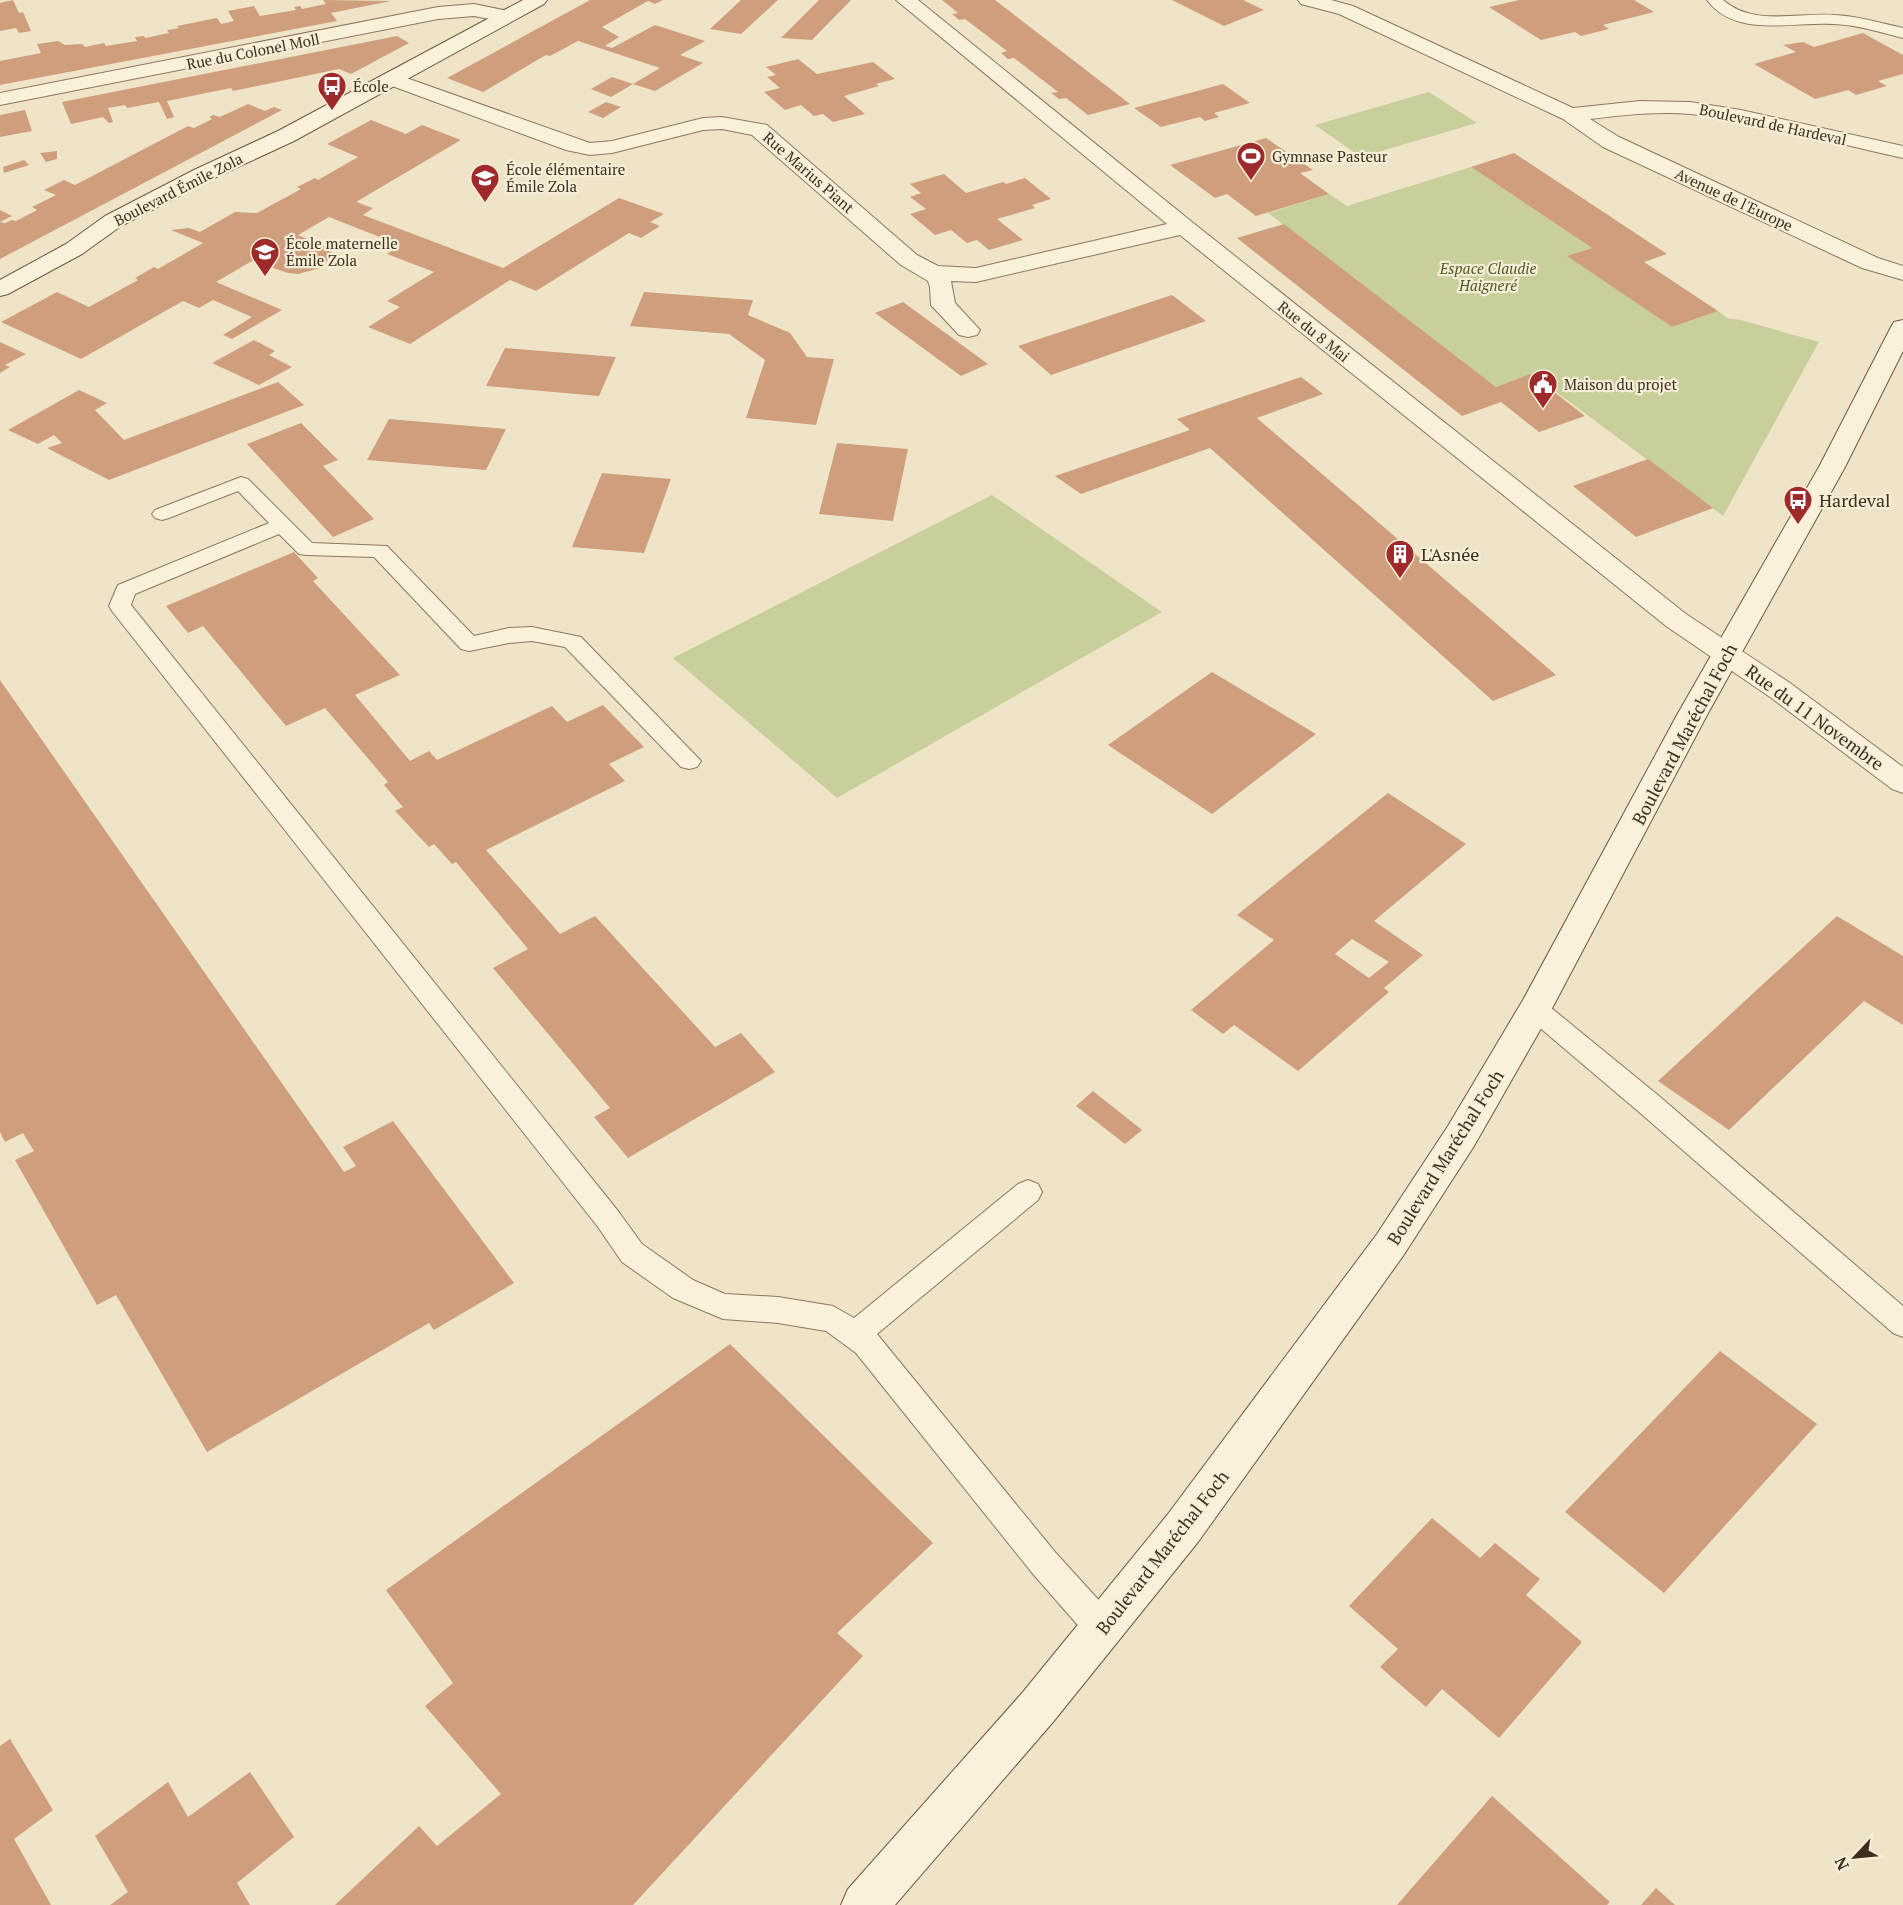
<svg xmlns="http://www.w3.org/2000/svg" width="1903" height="1905" viewBox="0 0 1903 1905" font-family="'PT Serif',serif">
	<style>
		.green { fill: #c9cf9b }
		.building { fill: #cf9f7d; fill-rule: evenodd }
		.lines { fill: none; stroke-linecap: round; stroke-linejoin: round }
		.lane-casing { stroke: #8d765c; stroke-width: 2 }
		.street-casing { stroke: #8d765c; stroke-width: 2 }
		.secondary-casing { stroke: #6f573f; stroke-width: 2 }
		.lane { fill: #faf1dc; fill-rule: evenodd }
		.street { fill: #faf1dc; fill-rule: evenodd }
		.secondary { fill: #faf1dc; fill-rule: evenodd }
		.labels { text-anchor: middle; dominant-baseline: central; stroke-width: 4.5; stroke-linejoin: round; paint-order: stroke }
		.far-street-label { font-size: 15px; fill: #3d2e20; stroke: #f7eed8 }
		.far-poi-label { font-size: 15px; fill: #3d2e20; stroke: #f7eed8; text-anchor: start }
		.far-park-label { font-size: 15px; font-style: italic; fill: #4d5a26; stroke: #f7eed8 }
		.poi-label { font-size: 18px; fill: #3d2e20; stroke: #f7eed8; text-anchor: start }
		.street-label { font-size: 18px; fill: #3d2e20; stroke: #f7eed8 }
	</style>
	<rect width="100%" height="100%" fill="#f0e4c8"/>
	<g class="green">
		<path d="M 1429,92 L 1477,123 L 1361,157 L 1315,125 Z"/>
		<path d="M 1471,167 L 1592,248 L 1568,256 L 1672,327 L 1718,311 L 1727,318 L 1741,320 L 1819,342 L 1723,516 L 1532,374 L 1496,387 L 1268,213 L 1329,194 L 1347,206 Z"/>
		<path d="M 992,495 L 1162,612 L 837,798 L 673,658 Z"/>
	</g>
	<g class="building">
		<path d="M 13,0 L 19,13 L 23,12 L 31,31 L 19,33 L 16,28 L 0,31 L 0,3 Z"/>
		<path d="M 323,0 L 391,1 L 331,13 L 337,21 L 0,85 L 0,61 L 41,53 L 37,44 L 58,41 L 65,45 L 82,44 L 85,47 L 104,43 L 106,46 L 137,41 L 135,37 L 144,36 L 145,38 L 169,33 L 167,30 L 179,28 L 177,26 L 217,18 L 221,24 L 234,21 L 228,11 L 254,6 L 260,16 L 296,10 L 294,7 L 300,6 L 302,9 L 326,4 Z"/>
		<path d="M 590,0 L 663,0 L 655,4 L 648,1 L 602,27 L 619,37 L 605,46 L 612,48 L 655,25 L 705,41 L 680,55 L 703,63 L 655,91 L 633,84 L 660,68 L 578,41 L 550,56 L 546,55 L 483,92 L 447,78 Z"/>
		<path d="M 741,0 L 778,0 L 741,34 L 710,29 Z"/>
		<path d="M 819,0 L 851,0 L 812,40 L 781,38 Z"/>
		<path d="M 942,0 L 995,0 L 1130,104 L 1088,115 L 1066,98 L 1059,99 L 1051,93 L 1058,92 L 1014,58 L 1008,59 L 1001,53 L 1007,51 L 965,19 L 959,20 L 952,14 L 958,13 Z"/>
		<path d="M 1172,0 L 1243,0 L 1264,10 L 1224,26 Z"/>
		<path d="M 1519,0 L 1634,0 L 1654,12 L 1603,25 L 1609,29 L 1581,36 L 1575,32 L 1541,40 L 1489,7 Z"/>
		<path d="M 1863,33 L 1903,55 L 1903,74 L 1878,81 L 1887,86 L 1856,95 L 1848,90 L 1815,99 L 1754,64 L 1796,52 L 1783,45 L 1803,42 L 1814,47 Z"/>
		<path d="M 397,36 L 409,43 L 351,74 L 339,69 L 233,91 L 231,88 L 167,101 L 174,117 L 167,119 L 159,102 L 127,108 L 125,105 L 108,108 L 113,122 L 109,123 L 103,117 L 71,124 L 62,102 Z"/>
		<path d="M 798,59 L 817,74 L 873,62 L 895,79 L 876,84 L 879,86 L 844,96 L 865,114 L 833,122 L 823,114 L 814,116 L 801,105 L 785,110 L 764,92 L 780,88 L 767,77 L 776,75 L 766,67 Z"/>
		<path d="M 612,77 L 633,84 L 611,97 L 591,89 Z"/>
		<path d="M 1223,84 L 1250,103 L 1214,113 L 1219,117 L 1205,121 L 1200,117 L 1161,127 L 1134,108 Z"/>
		<path d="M 606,102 L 621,107 L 603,118 L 588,112 Z"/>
		<path d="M 248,104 L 265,111 L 274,107 L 282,110 L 0,259 L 0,210 L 12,216 L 0,222 L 5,223 L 12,220 L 16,221 L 37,210 L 32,207 L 56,195 L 44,190 L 64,180 L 75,185 L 188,126 L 194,128 L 212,119 L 209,117 L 213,115 L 220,117 Z"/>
		<path d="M 25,110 L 32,131 L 0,137 L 0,115 Z"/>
		<path d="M 371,120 L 406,134 L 422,125 L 461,140 L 356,202 L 373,208 L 363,215 L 503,268 L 619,198 L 664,214 L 650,222 L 660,226 L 641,238 L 629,233 L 536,291 L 510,280 L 410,344 L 368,327 L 400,307 L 387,301 L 434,272 L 387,254 L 400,245 L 329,217 L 298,235 L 331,250 L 332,256 L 320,268 L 298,274 L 288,273 L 252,261 L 216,282 L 282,310 L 232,339 L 223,335 L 252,317 L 213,300 L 199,308 L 183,301 L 81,359 L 1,322 L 57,292 L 89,307 L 138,280 L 135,278 L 154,267 L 158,269 L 203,243 L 171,230 L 189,228 L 200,232 L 235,212 L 257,213 L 301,189 L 297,187 L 315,178 L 318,180 L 358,157 L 327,144 Z"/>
		<path d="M 1266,138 L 1313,170 L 1300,173 L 1329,194 L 1256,216 L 1227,194 L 1215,198 L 1170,165 Z"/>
		<path d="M 57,151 L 57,159 L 46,162 L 40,153 Z"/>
		<path d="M 1514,153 L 1667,254 L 1644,262 L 1718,311 L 1672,327 L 1567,256 L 1592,248 L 1471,167 Z"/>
		<path d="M 24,160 L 29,165 L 4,173 L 3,167 Z"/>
		<path d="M 944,174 L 966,193 L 1003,182 L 1006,184 L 1025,178 L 1051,199 L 1032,205 L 1035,208 L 997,219 L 1023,240 L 989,250 L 977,240 L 967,243 L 951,230 L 935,235 L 910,214 L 926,209 L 910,197 L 921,193 L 910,184 Z"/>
		<path d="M 1284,224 L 1496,387 L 1531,374 L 1585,416 L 1539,432 L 1501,402 L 1462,416 L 1237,238 Z"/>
		<path d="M 644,292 L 753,300 L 748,315 L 790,333 L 807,357 L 834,359 L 816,425 L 746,418 L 765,360 L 729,334 L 630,326 Z"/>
		<path d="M 1172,295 L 1206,321 L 1051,375 L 1018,346 Z"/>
		<path d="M 903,302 L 988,364 L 961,376 L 875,313 Z"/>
		<path d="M 254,340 L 275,351 L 269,355 L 292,367 L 259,385 L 212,363 Z"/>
		<path d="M 0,342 L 26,354 L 5,365 L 10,367 L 0,373 Z"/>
		<path d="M 505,348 L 616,357 L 599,396 L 486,386 Z"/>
		<path d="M 1301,377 L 1323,394 L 1257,418 L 1556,675 L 1493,701 L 1210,448 L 1081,494 L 1055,476 L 1190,430 L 1177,419 Z"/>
		<path d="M 278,382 L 304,405 L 109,480 L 47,448 L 62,443 L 54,435 L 38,444 L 8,430 L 79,390 L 107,403 L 95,410 L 124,440 Z"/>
		<path d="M 389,419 L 506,429 L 486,470 L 367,460 Z"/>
		<path d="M 301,423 L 338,460 L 323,466 L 374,519 L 333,537 L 247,444 Z"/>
		<path d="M 837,443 L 908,449 L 893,521 L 819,514 Z"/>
		<path d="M 1648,459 L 1713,508 L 1636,537 L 1573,486 Z"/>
		<path d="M 602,473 L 671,479 L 644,553 L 572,547 Z"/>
		<path d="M 294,552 L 318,578 L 313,581 L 400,675 L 355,695 L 410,761 L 429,751 L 437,760 L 552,706 L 567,722 L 603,705 L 644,747 L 609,764 L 625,781 L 486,850 L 560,934 L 595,916 L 715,1047 L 741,1033 L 775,1072 L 628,1158 L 594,1117 L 610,1108 L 493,968 L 528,949 L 456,862 L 452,864 L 434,844 L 429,847 L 395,811 L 403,807 L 384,785 L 388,782 L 325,708 L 286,726 L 203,626 L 188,633 L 166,606 Z"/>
		<path d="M 1212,672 L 1316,734 L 1212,814 L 1108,745 Z"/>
		<path d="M 0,680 L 344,1172 L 356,1166 L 343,1147 L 393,1121 L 514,1283 L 434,1330 L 429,1323 L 207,1452 L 116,1295 L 97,1305 L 15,1160 L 34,1151 L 23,1133 L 5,1142 L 0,1132 Z"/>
		<path d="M 1388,793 L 1466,844 L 1374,921 L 1423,955 L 1384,988 L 1389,992 L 1298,1071 L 1234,1025 L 1223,1034 L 1191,1010 L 1274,940 L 1237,915 ZM 1352,939 L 1389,962 L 1369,978 L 1335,954 Z"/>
		<path d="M 1837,916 L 1903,956 L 1903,1025 L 1864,1001 L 1729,1130 L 1658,1081 Z"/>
		<path d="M 1093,1091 L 1142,1130 L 1125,1144 L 1076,1106 Z"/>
		<path d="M 730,1344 L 933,1543 L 837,1633 L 863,1656 L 633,1905 L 335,1905 L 419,1826 L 437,1846 L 501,1794 L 425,1706 L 453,1683 L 386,1590 Z"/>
		<path d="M 1720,1351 L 1817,1424 L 1664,1593 L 1565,1512 Z"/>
		<path d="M 1432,1518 L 1480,1558 L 1495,1543 L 1540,1579 L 1526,1595 L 1582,1642 L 1499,1738 L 1442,1689 L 1426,1707 L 1380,1667 L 1398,1649 L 1349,1606 Z"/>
		<path d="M 10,1739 L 53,1810 L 14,1839 L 51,1905 L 0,1905 L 0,1746 Z"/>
		<path d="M 250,1772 L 294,1837 L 237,1883 L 250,1905 L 110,1905 L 128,1892 L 95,1836 L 168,1782 L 188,1817 Z"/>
		<path d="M 1492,1796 L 1610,1902 L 1607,1905 L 1397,1905 Z"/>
		<path d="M 1656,1888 L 1675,1905 L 1641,1905 Z"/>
	</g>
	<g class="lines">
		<g class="lane-casing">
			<g id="lane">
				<path d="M 1707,0 L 1723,0 C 1754,27 1797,12 1835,15 C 1858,16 1880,23 1903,28 L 1903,38 C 1880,32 1858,25 1834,24 C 1793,21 1736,39 1707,0 Z"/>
				<path d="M 241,477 L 248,479 L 312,543 L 387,546 L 474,636 L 509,628 L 532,627 L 581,637 L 701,761 L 697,767 L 689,769 L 681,767 L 565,647 L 532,641 L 509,643 L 469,651 L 461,649 L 374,557 L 306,555 L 299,554 L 279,534 L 135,594 L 131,605 L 618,1211 L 642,1244 L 693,1280 L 725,1294 L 778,1297 L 833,1306 L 854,1318 L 1018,1184 L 1028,1180 L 1038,1184 L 1042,1192 L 1038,1200 L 877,1334 L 1055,1552 L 1114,1617 L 1118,1628 L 1114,1639 L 1102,1644 L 1090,1639 L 1033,1574 L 856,1353 L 826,1331 L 778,1323 L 723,1319 L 673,1298 L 622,1262 L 598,1227 L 112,611 L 109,606 L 118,585 L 269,523 L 238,491 L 169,518 L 162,520 L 155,518 L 152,514 L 155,510 Z"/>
				<path d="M 1535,999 L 1544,1002 L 1659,1096 L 1903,1306 L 1903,1337 L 1893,1333 L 1639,1112 L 1526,1016 L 1522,1009 L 1526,1002 Z"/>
			</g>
		</g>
		<g class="street-casing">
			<g id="street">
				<path d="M 896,0 L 918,0 L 1192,222 L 1686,614 L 1790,683 L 1903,767 L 1903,793 L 1892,789 L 1770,697 L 1666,626 L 1180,235 L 976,282 L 951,281 L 955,303 L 980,330 L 977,335 L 968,337 L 959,335 L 931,305 L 930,287 L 928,281 L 901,265 L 752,135 L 722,129 L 703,130 L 612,153 L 590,155 L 566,150 L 384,83 L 381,79 L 384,75 L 391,73 L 398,75 L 590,143 L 612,141 L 703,118 L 722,117 L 767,125 L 917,255 L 938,266 L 976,268 L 1167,224 Z"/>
				<path d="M 1298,0 L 1331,0 L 1353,6 L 1573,108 L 1640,101 L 1690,102 L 1741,110 L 1903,146 L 1903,158 C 1833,143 1762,122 1691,114 C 1658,111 1624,115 1590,119 L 1619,137 L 1878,258 L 1903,266 L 1903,280 L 1862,268 L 1603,147 L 1563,119 L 1339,14 L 1301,4 Z"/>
				<path d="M 474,4 L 513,12 L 516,16 L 513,20 L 506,22 L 474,16 L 438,19 L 0,105 L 0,93 L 438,7 Z"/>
			</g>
		</g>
		<g class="secondary-casing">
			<g id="secondary">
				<path d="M 523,0 L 547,0 L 544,4 L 294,141 L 210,180 L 121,226 L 82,254 L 8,294 L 0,296 L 0,280 L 66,244 L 105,216 L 194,170 L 278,131 Z"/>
				<path d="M 1903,320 L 1903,351 L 1845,467 L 1707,715 L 1547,1018 L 1474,1146 L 1403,1256 L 1198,1542 L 1053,1722 L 895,1905 L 841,1905 L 848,1889 L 1023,1692 L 1168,1514 L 1377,1234 L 1448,1126 L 1523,1000 L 1677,715 L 1819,467 L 1891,327 L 1894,322 Z"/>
			</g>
		</g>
		<use href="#lane" class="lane"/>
		<use href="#street" class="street"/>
		<use href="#secondary" class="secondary"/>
	</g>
	<defs>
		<g id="bus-pin" transform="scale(1.5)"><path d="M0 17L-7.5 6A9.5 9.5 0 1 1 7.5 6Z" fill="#9e2a2b" stroke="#f7eed8"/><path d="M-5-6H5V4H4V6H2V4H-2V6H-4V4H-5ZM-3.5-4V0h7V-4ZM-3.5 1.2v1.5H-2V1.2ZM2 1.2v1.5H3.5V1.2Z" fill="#fff"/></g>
		<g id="stadium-pin" transform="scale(1.5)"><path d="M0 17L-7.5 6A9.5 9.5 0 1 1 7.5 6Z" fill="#9e2a2b" stroke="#f7eed8"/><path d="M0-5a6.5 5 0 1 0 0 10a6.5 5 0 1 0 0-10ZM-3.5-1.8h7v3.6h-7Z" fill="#fff"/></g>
		<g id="school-pin" transform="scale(1.5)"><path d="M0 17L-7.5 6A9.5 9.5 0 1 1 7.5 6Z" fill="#9e2a2b" stroke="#f7eed8"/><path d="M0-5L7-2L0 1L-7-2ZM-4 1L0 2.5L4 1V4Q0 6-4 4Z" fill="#fff"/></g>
		<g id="civic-pin" transform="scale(1.5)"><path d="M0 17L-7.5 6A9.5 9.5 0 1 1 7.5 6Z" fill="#9e2a2b" stroke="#f7eed8"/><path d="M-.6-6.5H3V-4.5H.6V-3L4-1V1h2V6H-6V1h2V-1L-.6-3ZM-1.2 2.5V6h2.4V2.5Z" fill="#fff"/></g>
		<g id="building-pin" transform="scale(1.5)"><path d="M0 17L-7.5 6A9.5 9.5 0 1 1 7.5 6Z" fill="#9e2a2b" stroke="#f7eed8"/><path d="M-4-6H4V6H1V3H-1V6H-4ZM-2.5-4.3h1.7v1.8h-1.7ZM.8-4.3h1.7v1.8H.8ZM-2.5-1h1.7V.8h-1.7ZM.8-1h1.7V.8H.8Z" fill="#fff"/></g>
	</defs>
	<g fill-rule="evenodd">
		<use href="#bus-pin" x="332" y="86"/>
		<use href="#stadium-pin" x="1251" y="156"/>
		<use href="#school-pin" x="485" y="178"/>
		<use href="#school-pin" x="265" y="252"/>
		<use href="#civic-pin" x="1543" y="384"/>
		<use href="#bus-pin" x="1798" y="500"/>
		<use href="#building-pin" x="1400" y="554"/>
	</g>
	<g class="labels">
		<g class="far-street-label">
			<text transform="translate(253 51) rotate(-11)">Rue du Colonel Moll</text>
			<text transform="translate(1773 124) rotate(12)">Boulevard de Hardeval</text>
			<text transform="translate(809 172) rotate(41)">Rue Marius Piant</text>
			<text transform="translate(178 189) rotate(-27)">Boulevard Émile Zola</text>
			<text transform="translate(1734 199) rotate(25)">Avenue de l'Europe</text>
			<text transform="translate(1314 331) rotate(39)">Rue du 8 Mai</text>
		</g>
		<g class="far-poi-label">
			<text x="353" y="86">École</text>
			<text x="1272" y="156">Gymnase Pasteur</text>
			<text x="506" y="169">École élémentaire<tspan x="506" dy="17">Émile Zola</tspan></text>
			<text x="286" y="243">École maternelle<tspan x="286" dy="17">Émile Zola</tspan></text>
			<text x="1564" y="384">Maison du projet</text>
		</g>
		<g class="far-park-label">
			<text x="1488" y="268">Espace Claudie<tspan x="1488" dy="17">Haigneré</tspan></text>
		</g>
		<g class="poi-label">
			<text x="1819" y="500">Hardeval</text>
			<text x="1421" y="554">L'Asnée</text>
		</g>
		<g class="street-label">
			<text transform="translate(1815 717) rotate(36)">Rue du 11 Novembre</text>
			<text transform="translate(1684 734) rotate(-62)">Boulevard Maréchal Foch</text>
			<text transform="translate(1445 1157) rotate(-58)">Boulevard Maréchal Foch</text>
			<text transform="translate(1162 1552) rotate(-52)">Boulevard Maréchal Foch</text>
		</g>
	</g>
	<g transform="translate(1855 1857) rotate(244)" stroke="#f7eed8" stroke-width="4.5" paint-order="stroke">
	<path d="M0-4.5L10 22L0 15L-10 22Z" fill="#3d2e20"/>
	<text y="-9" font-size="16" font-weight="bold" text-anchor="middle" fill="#3d2e20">N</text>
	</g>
</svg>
